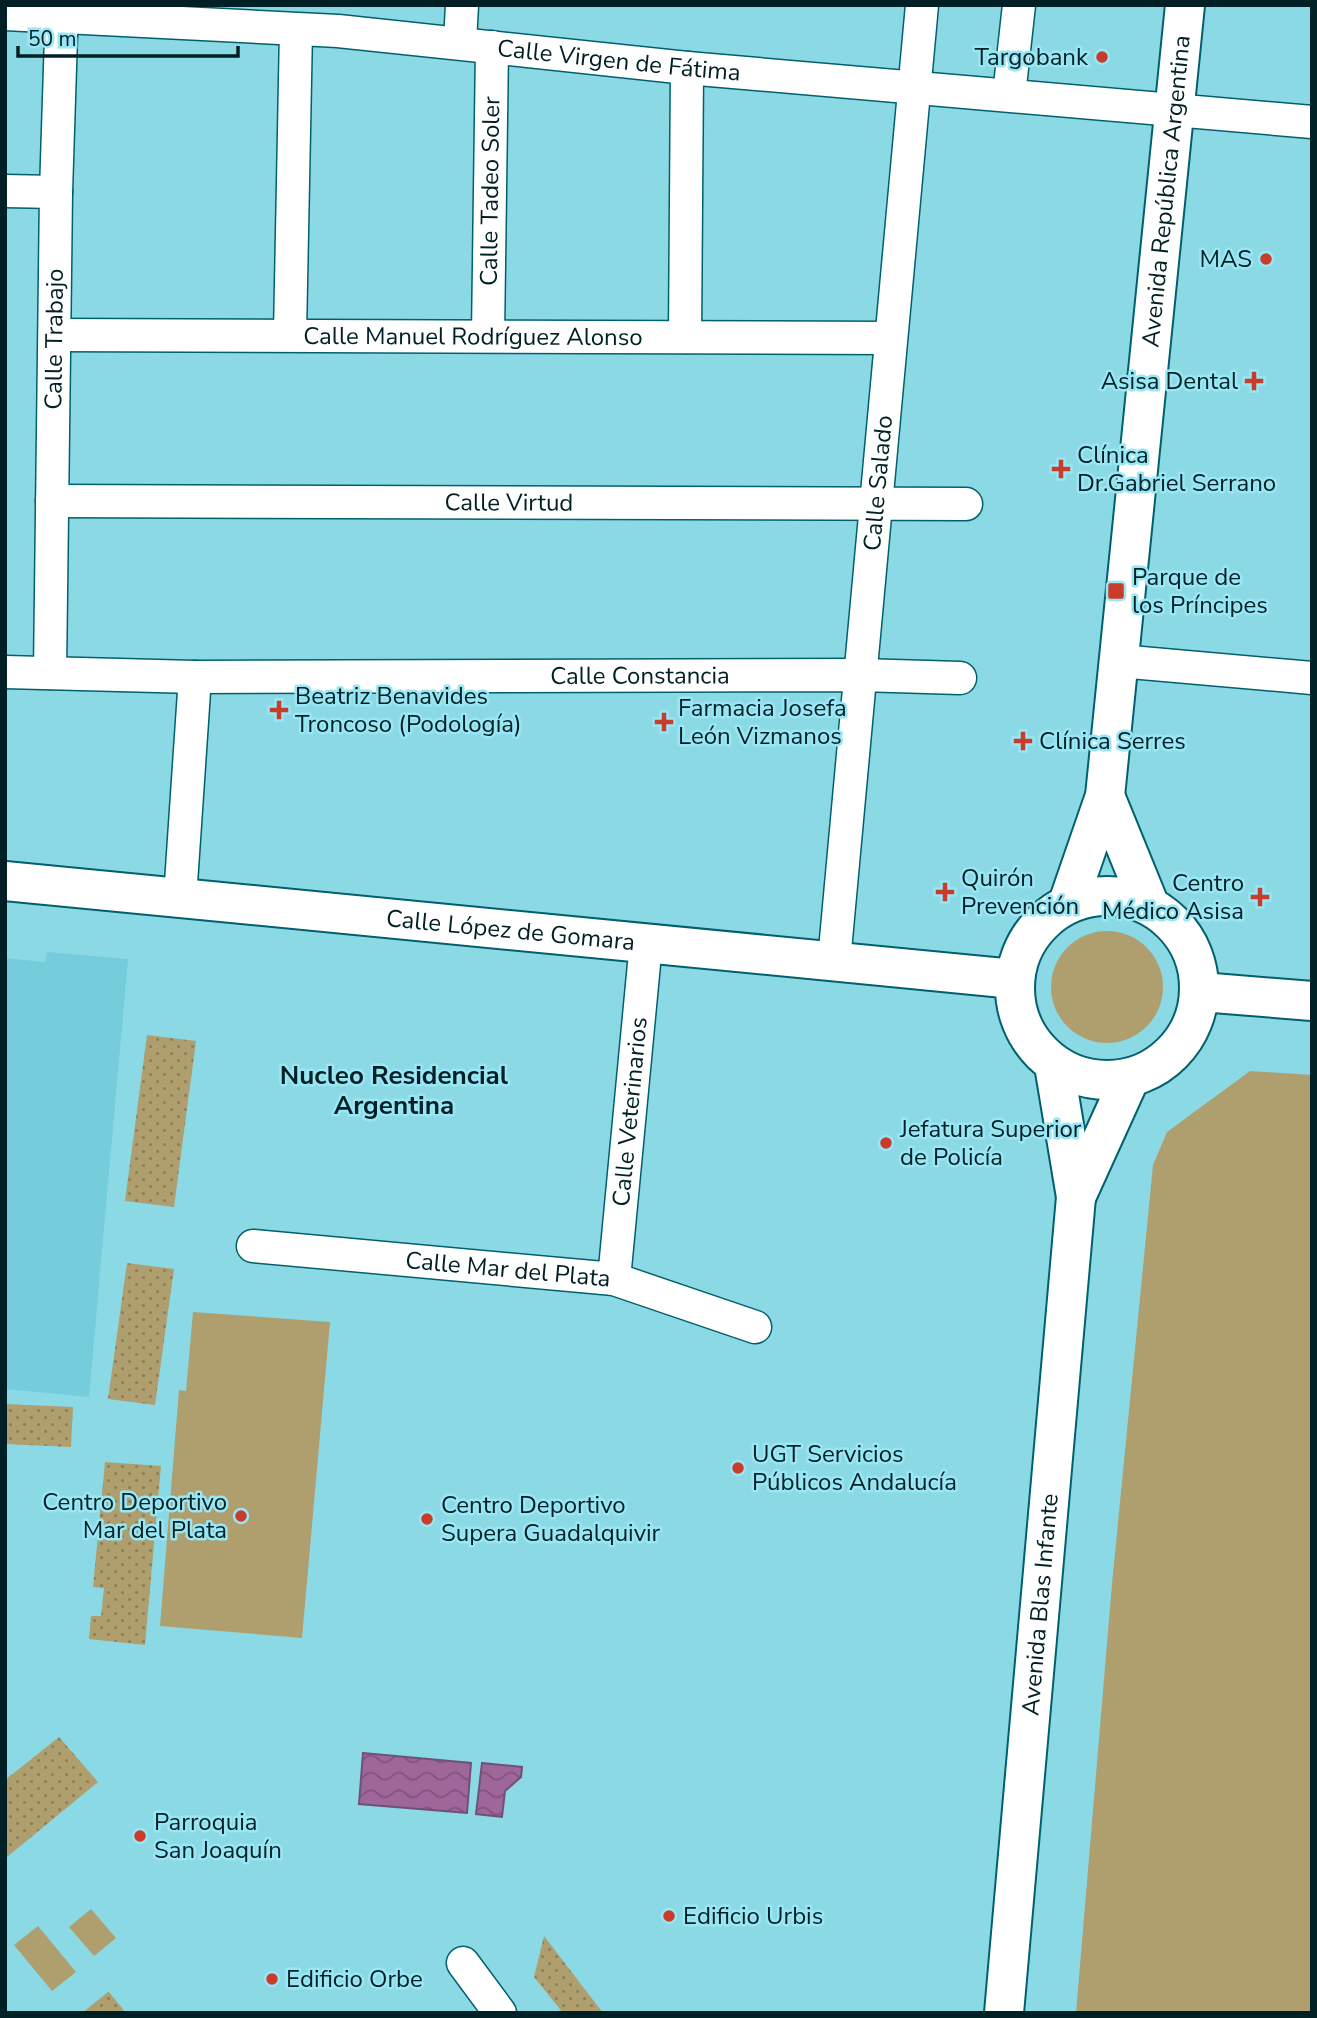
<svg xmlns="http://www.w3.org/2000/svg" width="1317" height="2018" viewBox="0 0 1317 2018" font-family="'Nunito Sans',sans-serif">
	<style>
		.built { fill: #75ccdb }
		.green { fill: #af9e6e }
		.garden { fill: url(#garden-dots) }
		.water { fill: url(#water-waves); stroke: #6f5177; stroke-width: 2 }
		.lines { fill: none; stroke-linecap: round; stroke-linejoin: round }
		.minor-casing { stroke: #00606c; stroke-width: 35 }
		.primary-casing { stroke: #00606c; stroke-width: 42 }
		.minor { stroke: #fff; stroke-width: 32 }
		.primary { stroke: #fff; stroke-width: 38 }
		.poi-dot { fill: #c93c2c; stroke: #99e6f4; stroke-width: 2.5 }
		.labels { text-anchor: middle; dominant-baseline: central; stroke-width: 5; stroke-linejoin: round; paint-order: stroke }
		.poi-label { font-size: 24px; fill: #002025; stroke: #99e6f4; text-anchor: start }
		.street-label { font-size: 24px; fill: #002025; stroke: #99e6f4 }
		.neighbourhood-label { font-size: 26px; font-weight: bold; fill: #002025; stroke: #99e6f4 }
	</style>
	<defs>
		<pattern id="garden-dots" width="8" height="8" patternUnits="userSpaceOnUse" patternTransform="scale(1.75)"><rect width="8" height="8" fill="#af9e6e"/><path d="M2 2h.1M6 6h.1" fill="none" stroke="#8c805a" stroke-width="1.8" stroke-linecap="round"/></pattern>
		<pattern id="water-waves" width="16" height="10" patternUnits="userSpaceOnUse" patternTransform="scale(1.75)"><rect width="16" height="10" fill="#9f669a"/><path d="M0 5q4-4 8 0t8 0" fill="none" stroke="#7f547d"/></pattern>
	</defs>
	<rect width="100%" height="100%" fill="#8cd9e6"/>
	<path class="built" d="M 47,952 L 128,959 L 89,1397 L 5,1389 L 5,958 L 45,962 Z"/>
	<g class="green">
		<circle cx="1107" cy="987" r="56"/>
		<path d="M 1250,1071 L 1312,1075 L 1312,2013 L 1076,2013 L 1112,1584 L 1153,1165 L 1167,1132 Z"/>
		<path d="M 193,1312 L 330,1322 L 302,1638 L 160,1626 L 179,1390 L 186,1391 Z"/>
		<path d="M 91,1909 L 116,1938 L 94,1956 L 69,1927 Z"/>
		<path d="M 38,1926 L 76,1972 L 52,1991 L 14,1945 Z"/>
	</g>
	<g class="garden">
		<path d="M 147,1035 L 196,1041 L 174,1207 L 125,1201 Z"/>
		<path d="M 127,1263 L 174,1269 L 155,1405 L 108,1399 Z"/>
		<path d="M 5,1404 L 73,1407 L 71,1447 L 5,1444 Z"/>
		<path d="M 105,1462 L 161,1466 L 145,1645 L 89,1639 L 91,1616 L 101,1616 L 104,1588 L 93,1587 Z"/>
		<path d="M 59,1737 L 98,1782 L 7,1857 L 5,1780 Z"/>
		<path d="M 544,1936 L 603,2013 L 563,2013 L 534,1977 Z"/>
		<path d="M 108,1991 L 126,2013 L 82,2013 L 108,1992 Z"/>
	</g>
	<g class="water">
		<path d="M 363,1753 L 471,1763 L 467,1813 L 359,1804 Z"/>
		<path d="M 482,1763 L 522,1767 L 521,1777 L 505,1791 L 502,1817 L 476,1814 Z"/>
	</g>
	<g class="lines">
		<g class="minor-casing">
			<g id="minor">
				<path id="s1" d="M 5,14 L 338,31 L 687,68 L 1312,122"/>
				<path d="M 460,42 L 462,5"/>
				<path d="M 1009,95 L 1019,5"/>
				<path d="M 5,191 L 56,192"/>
				<path d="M 290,334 L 296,30"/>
				<path id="s2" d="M 55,335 L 891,338"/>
				<path id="s3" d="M 488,336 L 492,47"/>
				<path d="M 685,337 L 687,68"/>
				<path id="s4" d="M 52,501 L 966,504"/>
				<path d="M 1119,661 L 1312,678"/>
				<path id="s5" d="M 5,672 L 195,677 L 860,675 L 960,678"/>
				<path id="s6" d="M 50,673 L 56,192 L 62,5"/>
				<path d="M 180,898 L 195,677"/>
				<path id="s7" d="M 834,961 L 922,5"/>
				<path id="s8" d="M 253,1246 L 614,1279 L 755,1327"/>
				<path id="s9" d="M 614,1279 L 646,943"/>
				<path d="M 463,1963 L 500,2013"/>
			</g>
		</g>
		<g class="primary-casing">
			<g id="primary">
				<path d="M 1105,796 L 1149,904"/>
				<path id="s10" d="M 5,881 L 1014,979"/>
				<circle cx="1107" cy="988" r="92"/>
				<path id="s11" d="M 1068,903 L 1105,796 L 1185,5"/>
				<path d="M 1201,992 L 1312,1001"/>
				<path d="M 1076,1197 L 1130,1078"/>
				<path id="s12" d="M 1004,2013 L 1076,1197 L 1054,1065"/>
			</g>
		</g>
		<use href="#minor" class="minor"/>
		<use href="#primary" class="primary"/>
	</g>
	<g class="poi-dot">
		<circle cx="1102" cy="57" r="7"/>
		<circle cx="1266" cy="259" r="7"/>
		<path d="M1250.5 370.5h7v7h7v7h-7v7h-7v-7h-7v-7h7z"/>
		<path d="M1057.5 458.5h7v7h7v7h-7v7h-7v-7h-7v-7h7z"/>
		<rect x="1107" y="582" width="18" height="18" rx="3.5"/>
		<path d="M275.5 699.5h7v7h7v7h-7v7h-7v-7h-7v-7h7z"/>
		<path d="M660.5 711.5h7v7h7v7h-7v7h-7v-7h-7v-7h7z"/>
		<path d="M1019.5 730.5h7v7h7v7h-7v7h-7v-7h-7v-7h7z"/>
		<path d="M941.5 881.5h7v7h7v7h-7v7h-7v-7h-7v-7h7z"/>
		<path d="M1256.5 886.5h7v7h7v7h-7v7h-7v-7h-7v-7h7z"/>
		<circle cx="886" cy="1143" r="7"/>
		<circle cx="738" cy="1468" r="7"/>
		<circle cx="241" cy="1516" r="7"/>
		<circle cx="427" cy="1519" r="7"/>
		<circle cx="140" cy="1836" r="7"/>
		<circle cx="669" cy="1916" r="7"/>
		<circle cx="272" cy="1979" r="7"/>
	</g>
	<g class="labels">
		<g class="poi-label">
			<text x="1088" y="57" text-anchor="end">Targobank</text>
			<text x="1252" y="259" text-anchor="end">MAS</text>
			<text x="1238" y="381" text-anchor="end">Asisa Dental</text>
			<text x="1077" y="455">Clínica<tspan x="1077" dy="28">Dr.Gabriel Serrano</tspan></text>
			<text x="1132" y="577">Parque de<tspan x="1132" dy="28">los Príncipes</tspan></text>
			<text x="295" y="696">Beatriz Benavides<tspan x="295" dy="28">Troncoso (Podología)</tspan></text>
			<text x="678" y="708">Farmacia Josefa<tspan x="678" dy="28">León Vizmanos</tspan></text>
			<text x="1039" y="741">Clínica Serres</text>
			<text x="961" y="878">Quirón<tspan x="961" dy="28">Prevención</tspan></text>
			<text x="1244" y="883" text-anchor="end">Centro<tspan x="1244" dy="28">Médico Asisa</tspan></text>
			<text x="900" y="1129">Jefatura Superior<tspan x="900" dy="28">de Policía</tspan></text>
			<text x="752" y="1454">UGT Servicios<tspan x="752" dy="28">Públicos Andalucía</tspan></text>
			<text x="227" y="1502" text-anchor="end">Centro Deportivo<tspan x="227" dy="28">Mar del Plata</tspan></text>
			<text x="441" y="1505">Centro Deportivo<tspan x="441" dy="28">Supera Guadalquivir</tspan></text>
			<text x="154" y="1822">Parroquia<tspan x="154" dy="28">San Joaquín</tspan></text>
			<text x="683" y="1916">Edificio Urbis</text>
			<text x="286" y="1979">Edificio Orbe</text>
		</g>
		<g class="street-label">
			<text stroke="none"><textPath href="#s1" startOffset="616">Calle Virgen de Fátima</textPath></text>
			<text stroke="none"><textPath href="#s3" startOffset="145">Calle Tadeo Soler</textPath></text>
			<text stroke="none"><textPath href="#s11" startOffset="721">Avenida República Argentina</textPath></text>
			<text stroke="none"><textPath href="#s2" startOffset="418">Calle Manuel Rodríguez Alonso</textPath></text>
			<text stroke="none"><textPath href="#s6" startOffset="334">Calle Trabajo</textPath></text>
			<text stroke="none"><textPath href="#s7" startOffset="480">Calle Salado</textPath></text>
			<text stroke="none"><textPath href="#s4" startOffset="457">Calle Virtud</textPath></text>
			<text stroke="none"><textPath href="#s5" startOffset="635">Calle Constancia</textPath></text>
			<text stroke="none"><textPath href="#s10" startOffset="508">Calle López de Gomara</textPath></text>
			<text stroke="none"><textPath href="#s9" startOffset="168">Calle Veterinarios</textPath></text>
			<text stroke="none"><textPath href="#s8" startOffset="256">Calle Mar del Plata</textPath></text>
			<text stroke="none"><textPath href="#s12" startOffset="410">Avenida Blas Infante</textPath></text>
		</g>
		<g class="neighbourhood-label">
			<text x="394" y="1075">Nucleo Residencial<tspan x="394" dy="30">Argentina</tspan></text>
		</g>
	</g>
	<rect width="1317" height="2018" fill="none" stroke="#002025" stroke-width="14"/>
	<path d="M18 46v10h220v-10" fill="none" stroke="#002025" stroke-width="3.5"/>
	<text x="28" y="46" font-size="21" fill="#002025" stroke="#99e6f4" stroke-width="5" paint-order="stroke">50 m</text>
</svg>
